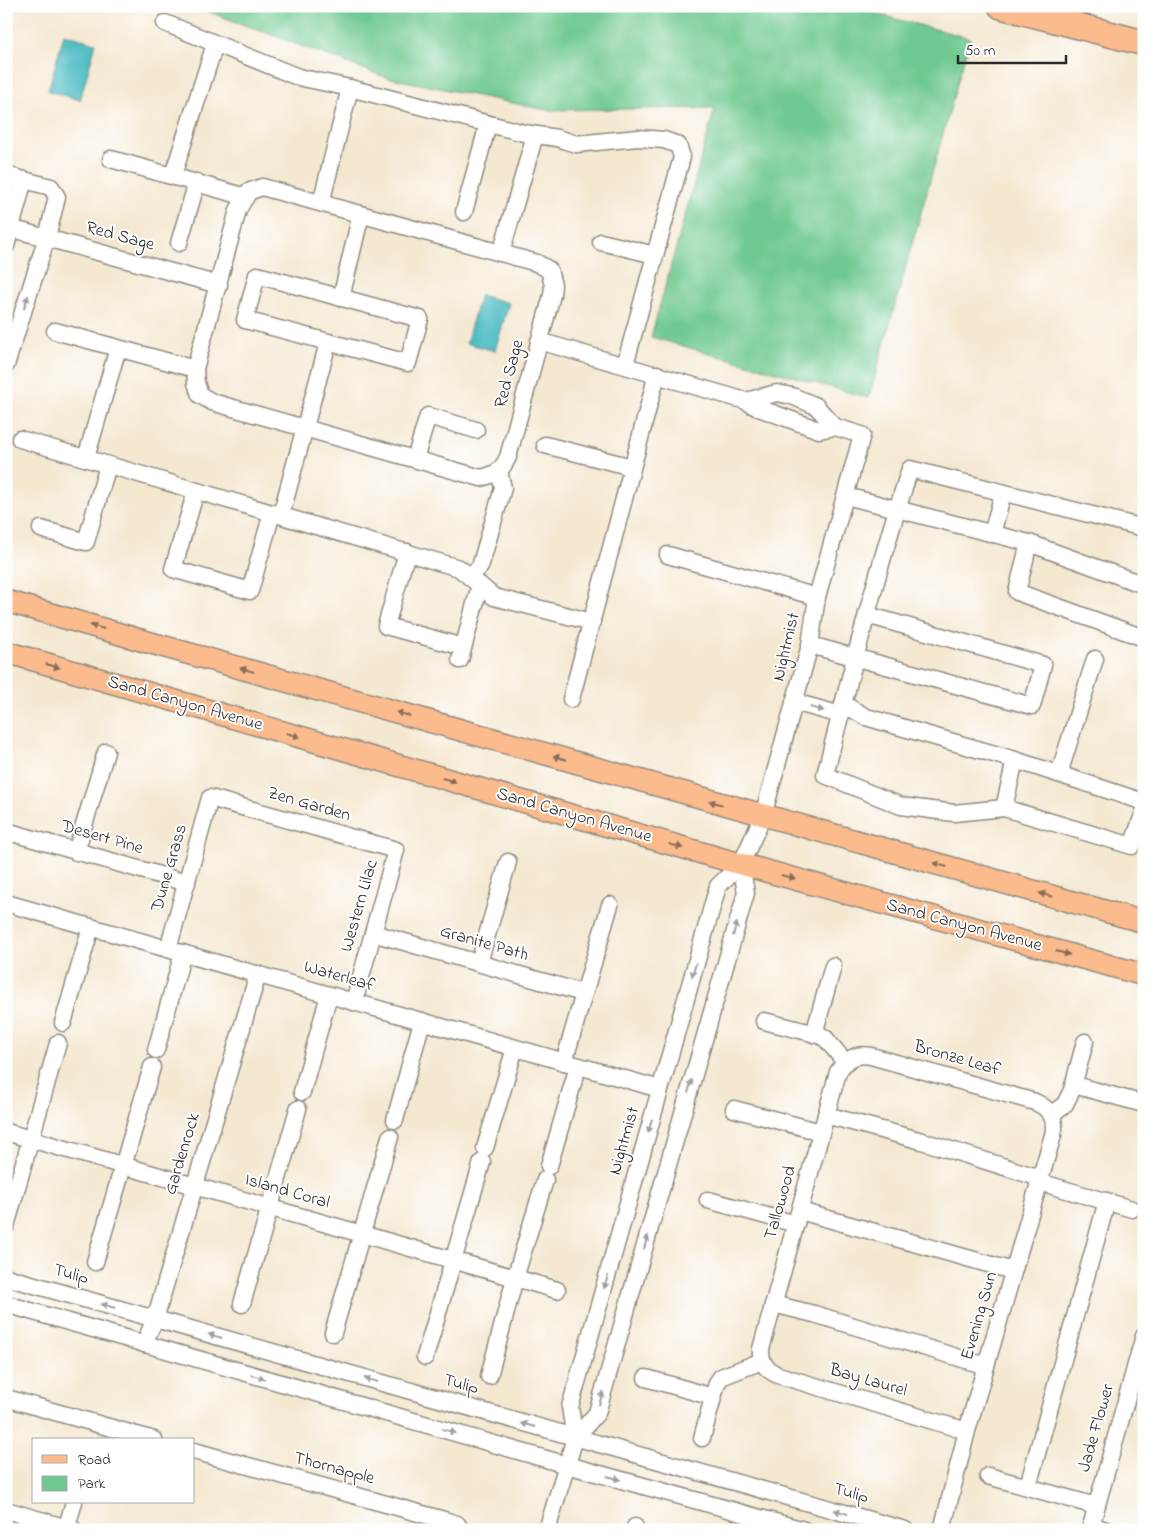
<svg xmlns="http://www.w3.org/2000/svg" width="1150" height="1536" viewBox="0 0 1150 1536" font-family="'Indie Flower',sans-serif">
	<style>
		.green { fill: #70c990; stroke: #4e7a5e }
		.water { fill: #4dbcc3; stroke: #3c7477 }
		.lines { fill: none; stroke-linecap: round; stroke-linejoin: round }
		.minor-casing { stroke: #908a7e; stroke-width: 19 }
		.major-casing { stroke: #908a7e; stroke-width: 24 }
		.highway-casing { stroke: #908a7e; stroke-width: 28 }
		.minor { stroke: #fff; stroke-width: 16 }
		.major { stroke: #fbbb8d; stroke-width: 21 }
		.highway { stroke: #fbbb8d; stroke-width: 25 }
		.oneway { fill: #a0a0a0 }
		.oneway2 { fill: #896c57 }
		.labels { text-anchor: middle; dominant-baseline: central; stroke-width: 4; stroke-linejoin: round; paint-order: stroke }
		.street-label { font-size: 18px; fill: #2b2b2b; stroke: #fff }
	</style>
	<rect width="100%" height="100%" fill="#fff"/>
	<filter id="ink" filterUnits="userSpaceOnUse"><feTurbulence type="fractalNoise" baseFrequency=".02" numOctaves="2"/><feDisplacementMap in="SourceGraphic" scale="10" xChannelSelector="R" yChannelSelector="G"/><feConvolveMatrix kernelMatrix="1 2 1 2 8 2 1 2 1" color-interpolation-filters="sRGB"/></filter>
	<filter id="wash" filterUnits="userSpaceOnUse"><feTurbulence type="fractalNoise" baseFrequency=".0096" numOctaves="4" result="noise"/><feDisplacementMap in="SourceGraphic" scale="20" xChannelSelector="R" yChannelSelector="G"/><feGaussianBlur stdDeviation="1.12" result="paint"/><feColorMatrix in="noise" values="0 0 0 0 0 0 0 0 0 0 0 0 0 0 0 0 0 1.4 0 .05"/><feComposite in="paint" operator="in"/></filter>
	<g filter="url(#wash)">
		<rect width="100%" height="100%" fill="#f4e8d1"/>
		<path class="green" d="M 193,6 L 845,6 L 970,38 L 869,398 L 651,337 L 715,108 L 546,110 L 385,77 Z"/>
		<g class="water">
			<path d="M 64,34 L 96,43 L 80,100 L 48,91 Z"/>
			<path d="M 480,295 L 509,303 L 495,351 L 466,343 Z"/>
		</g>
	</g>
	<g filter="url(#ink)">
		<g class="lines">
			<g class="minor-casing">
				<g id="minor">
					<path d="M 165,23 L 298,77 L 350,88 L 524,133 L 557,138 L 576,144 L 638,138 L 664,140 L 678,145 L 682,157 L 625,365"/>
					<path d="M 111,159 L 246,197"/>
					<path d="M 6,175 L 24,180"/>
					<path d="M 173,175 L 215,44"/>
					<path d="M 262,187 L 537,263 L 549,270 L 553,285 L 552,295 L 508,457 C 501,472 496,474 481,478 L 212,402 L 200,395 L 196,383 L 195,369 L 238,210 L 248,192 Z"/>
					<path d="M 321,203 L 350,88"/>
					<path d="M 464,212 L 488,124"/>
					<path d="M 6,227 L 219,285"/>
					<path d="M 601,242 L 655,255"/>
					<path d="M 179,243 L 197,182"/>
					<path d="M 6,246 L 24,180 L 51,187 L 57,197 L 47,237 L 6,365"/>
					<path d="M 501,253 L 535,135"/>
					<path d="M 257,275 L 420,319 L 408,363 L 245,320 Z"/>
					<path d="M 341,298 L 361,214"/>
					<path d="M 55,331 L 195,369"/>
					<path d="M 539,341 L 746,401"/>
					<path d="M 777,393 L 792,396 L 816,406 L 835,427 L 819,430 L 756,407 L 746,401 Z"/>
					<path d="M 20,439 L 459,568 L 494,597 L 592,622"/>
					<path d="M 545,445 L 632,467"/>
					<path d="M 86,458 L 118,348"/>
					<path d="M 415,459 L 428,416 L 476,430"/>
					<path d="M 196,491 L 173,569 L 250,591 L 272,513"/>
					<path d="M 846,496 L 1029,543 L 1017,592 L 1144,638"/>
					<path d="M 281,515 L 328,343"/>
					<path d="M 1144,528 L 910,469 C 877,570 851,673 825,775 L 901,806 L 954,813 L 1004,808 L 1132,846 L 1144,812"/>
					<path d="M 41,529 L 86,542 L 108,465"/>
					<path d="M 992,534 L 1003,493"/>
					<path d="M 1029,543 L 1144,585"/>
					<path d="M 407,552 L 386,626 L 463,647"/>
					<path d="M 668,555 L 817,597"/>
					<path d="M 469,576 L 480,567 L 503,488 L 499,471"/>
					<path d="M 810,645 L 1032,706 L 1043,665 L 867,615"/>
					<path d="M 460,660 L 480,585"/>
					<path d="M 571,699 L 657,374"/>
					<path d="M 794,702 L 841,715"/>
					<path d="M 843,704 L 866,717 L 1015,760 L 1144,802"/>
					<path d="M 1059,774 L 1095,659"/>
					<path d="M 1004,808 L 1015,760"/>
					<path d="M 6,831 L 187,883"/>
					<path d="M 76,852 L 106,752"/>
					<path d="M 6,903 L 660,1089"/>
					<path d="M 373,933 L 583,993"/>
					<path d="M 168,949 L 210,798 L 396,850 L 354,1002"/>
					<path d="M 479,963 L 508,862"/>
					<path d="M 764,1021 L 820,1035 L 826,1039 L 845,1062"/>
					<path d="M 63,1023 L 91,927"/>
					<path d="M 814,1034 L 833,966"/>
					<path d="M 156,1050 L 183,953"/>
					<path d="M 564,1062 L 610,905"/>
					<path d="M 1074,1085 L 1144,1104"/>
					<path d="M 302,1092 L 329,995"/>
					<path d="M 734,1109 L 821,1132"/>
					<path d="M 1052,1114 L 1065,1104 L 1072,1090 L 1085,1042"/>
					<path d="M 826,1115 L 922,1141 L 1040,1178"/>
					<path d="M 395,1120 L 422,1021"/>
					<path d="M 6,1132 L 557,1290"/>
					<path d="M 485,1148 L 515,1048"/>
					<path d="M 549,1166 L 578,1066"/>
					<path d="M 1039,1182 L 1132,1209"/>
					<path d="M 708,1200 L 796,1224"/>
					<path d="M 800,1211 L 1013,1271"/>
					<path d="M 6,1226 L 58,1043"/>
					<path d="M 95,1262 L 152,1067"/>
					<path d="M 6,1277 L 905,1530"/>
					<path d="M 6,1304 L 567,1465 L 804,1530"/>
					<path d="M 242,1304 L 298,1109"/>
					<path d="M 773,1304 L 814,1314 L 986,1366"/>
					<path d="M 333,1333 L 390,1137"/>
					<path d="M 144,1344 L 155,1319 L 258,974"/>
					<path d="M 425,1357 L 482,1162"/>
					<path d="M 489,1376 L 515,1278 L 545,1180"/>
					<path d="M 646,1378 L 713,1397"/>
					<path d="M 6,1398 L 154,1440"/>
					<path d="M 575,1438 L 597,1413 L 746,893 L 741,864"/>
					<path d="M 702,1438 L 717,1383 L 721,1377 L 762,1361"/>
					<path d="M 194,1451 L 444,1520 L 457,1524 L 461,1530"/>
					<path d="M 988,1476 L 1096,1506"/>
					<path d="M 1028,1486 L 1107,1201"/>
					<path d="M 6,1510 L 74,1530"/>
					<path d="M 1091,1525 L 1106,1530"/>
					<path d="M 66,1530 L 74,1502"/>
					<path d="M 547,1530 L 575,1438 L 570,1407 L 718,886 L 741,864 L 763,816 L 810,645 L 817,597 L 862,435 L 835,427"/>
					<path d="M 635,1530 L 635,1527"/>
					<path d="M 942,1530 L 967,1431 L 1053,1135 C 1057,1118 1050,1109 1035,1102 L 871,1056 C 856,1053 846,1059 838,1072 L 761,1349 C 760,1362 766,1370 778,1375 L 967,1431"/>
					<path d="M 1090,1530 L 1144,1336"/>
				</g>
			</g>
			<g class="major-casing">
				<g id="major">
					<path d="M 6,601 L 144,641 L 1144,922"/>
					<path d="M 6,652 L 726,860 L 1144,975"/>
				</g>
			</g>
			<g class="highway-casing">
				<path id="highway" d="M 1001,6 L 1144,43"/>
			</g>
			<use href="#minor" class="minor"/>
			<use href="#major" class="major"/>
			<use href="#highway" class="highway"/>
		</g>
		<defs><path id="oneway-solid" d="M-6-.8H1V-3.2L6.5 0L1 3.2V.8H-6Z" transform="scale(1.25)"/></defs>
		<g class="oneway">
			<use href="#oneway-solid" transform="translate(26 302) rotate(-73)"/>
			<use href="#oneway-solid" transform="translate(817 709) rotate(15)"/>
			<use href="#oneway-solid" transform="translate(735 929) rotate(-74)"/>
			<use href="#oneway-solid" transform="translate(694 970) rotate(106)"/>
			<use href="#oneway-solid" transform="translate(690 1086) rotate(-74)"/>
			<use href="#oneway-solid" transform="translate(650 1126) rotate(106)"/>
			<use href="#oneway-solid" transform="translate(646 1242) rotate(-74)"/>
			<use href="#oneway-solid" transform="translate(606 1282) rotate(106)"/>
			<use href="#oneway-solid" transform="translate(108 1306) rotate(-164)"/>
			<use href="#oneway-solid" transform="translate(215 1336) rotate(-164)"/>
			<use href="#oneway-solid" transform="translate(258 1377) rotate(16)"/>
			<use href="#oneway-solid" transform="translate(371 1380) rotate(-164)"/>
			<use href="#oneway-solid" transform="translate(601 1398) rotate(-74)"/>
			<use href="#oneway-solid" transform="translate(528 1425) rotate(-164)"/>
			<use href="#oneway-solid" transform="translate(449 1431) rotate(16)"/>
			<use href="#oneway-solid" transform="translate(614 1478) rotate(15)"/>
			<use href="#oneway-solid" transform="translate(841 1512) rotate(-164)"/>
		</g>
		<g class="oneway2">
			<use href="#oneway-solid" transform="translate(97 627) rotate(-164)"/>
			<use href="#oneway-solid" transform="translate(53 666) rotate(16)"/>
			<use href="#oneway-solid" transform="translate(247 670) rotate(-164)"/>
			<use href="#oneway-solid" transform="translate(403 714) rotate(-164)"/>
			<use href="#oneway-solid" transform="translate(293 735) rotate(16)"/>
			<use href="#oneway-solid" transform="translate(560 758) rotate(-164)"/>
			<use href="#oneway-solid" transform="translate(449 780) rotate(16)"/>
			<use href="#oneway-solid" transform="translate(716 803) rotate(-164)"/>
			<use href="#oneway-solid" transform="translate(676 846) rotate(16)"/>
			<use href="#oneway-solid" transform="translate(940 865) rotate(-164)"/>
			<use href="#oneway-solid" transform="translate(788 877) rotate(15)"/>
			<use href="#oneway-solid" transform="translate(1046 895) rotate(-164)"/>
			<use href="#oneway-solid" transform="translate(1063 953) rotate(15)"/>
		</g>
	</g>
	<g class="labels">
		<g class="street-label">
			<text transform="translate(120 237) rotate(15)">Red Sage</text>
			<text transform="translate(510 374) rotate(-75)">Red Sage</text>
			<text transform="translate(787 647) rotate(-77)">Nightmist</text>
			<text transform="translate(185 704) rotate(16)">Sand Canyon Avenue</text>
			<text transform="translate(309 805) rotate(16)">Zen Garden</text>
			<text transform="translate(574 816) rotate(16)">Sand Canyon Avenue</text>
			<text transform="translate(102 838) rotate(16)">Desert Pine</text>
			<text transform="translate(170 868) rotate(-74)">Dune Grass</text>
			<text transform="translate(360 906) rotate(-74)">Western Lilac</text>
			<text transform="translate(964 926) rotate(15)">Sand Canyon Avenue</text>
			<text transform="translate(484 944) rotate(16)">Granite Path</text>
			<text transform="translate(339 977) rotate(16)">Waterleaf</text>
			<text transform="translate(957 1059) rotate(16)">Bronze Leaf</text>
			<text transform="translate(625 1141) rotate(-74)">Nightmist</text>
			<text transform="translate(183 1154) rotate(-73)">Gardenrock</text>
			<text transform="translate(287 1192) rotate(16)">Island Coral</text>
			<text transform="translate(781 1203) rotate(-74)">Tallowood</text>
			<text transform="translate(71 1275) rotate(16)">Tulip</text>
			<text transform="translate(980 1316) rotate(-74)">Evening Sun</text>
			<text transform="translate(868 1381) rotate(16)">Bay Laurel</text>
			<text transform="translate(461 1385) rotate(16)">Tulip</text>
			<text transform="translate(1097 1428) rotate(-74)">Jade Flower</text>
			<text transform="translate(334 1469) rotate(15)">Thornapple</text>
			<text transform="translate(851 1494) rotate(16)">Tulip</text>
		</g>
	</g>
	<rect width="1150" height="1536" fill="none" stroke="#fff" stroke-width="25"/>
	<rect x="32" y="1438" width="162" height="65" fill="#ffffff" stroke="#aaaaaa"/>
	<rect x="42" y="1455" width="25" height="8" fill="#fbbb8d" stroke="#aaaaaa"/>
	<text x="78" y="1464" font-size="15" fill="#2b2b2b">Road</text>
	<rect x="42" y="1476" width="25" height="15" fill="#70c990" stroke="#aaaaaa"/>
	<text x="78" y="1488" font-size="15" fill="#2b2b2b">Park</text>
	<path d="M958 55v8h108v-8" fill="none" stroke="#2b2b2b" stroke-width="2.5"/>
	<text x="965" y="55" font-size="15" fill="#2b2b2b" stroke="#ffffff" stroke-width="4" paint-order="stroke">50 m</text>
</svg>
